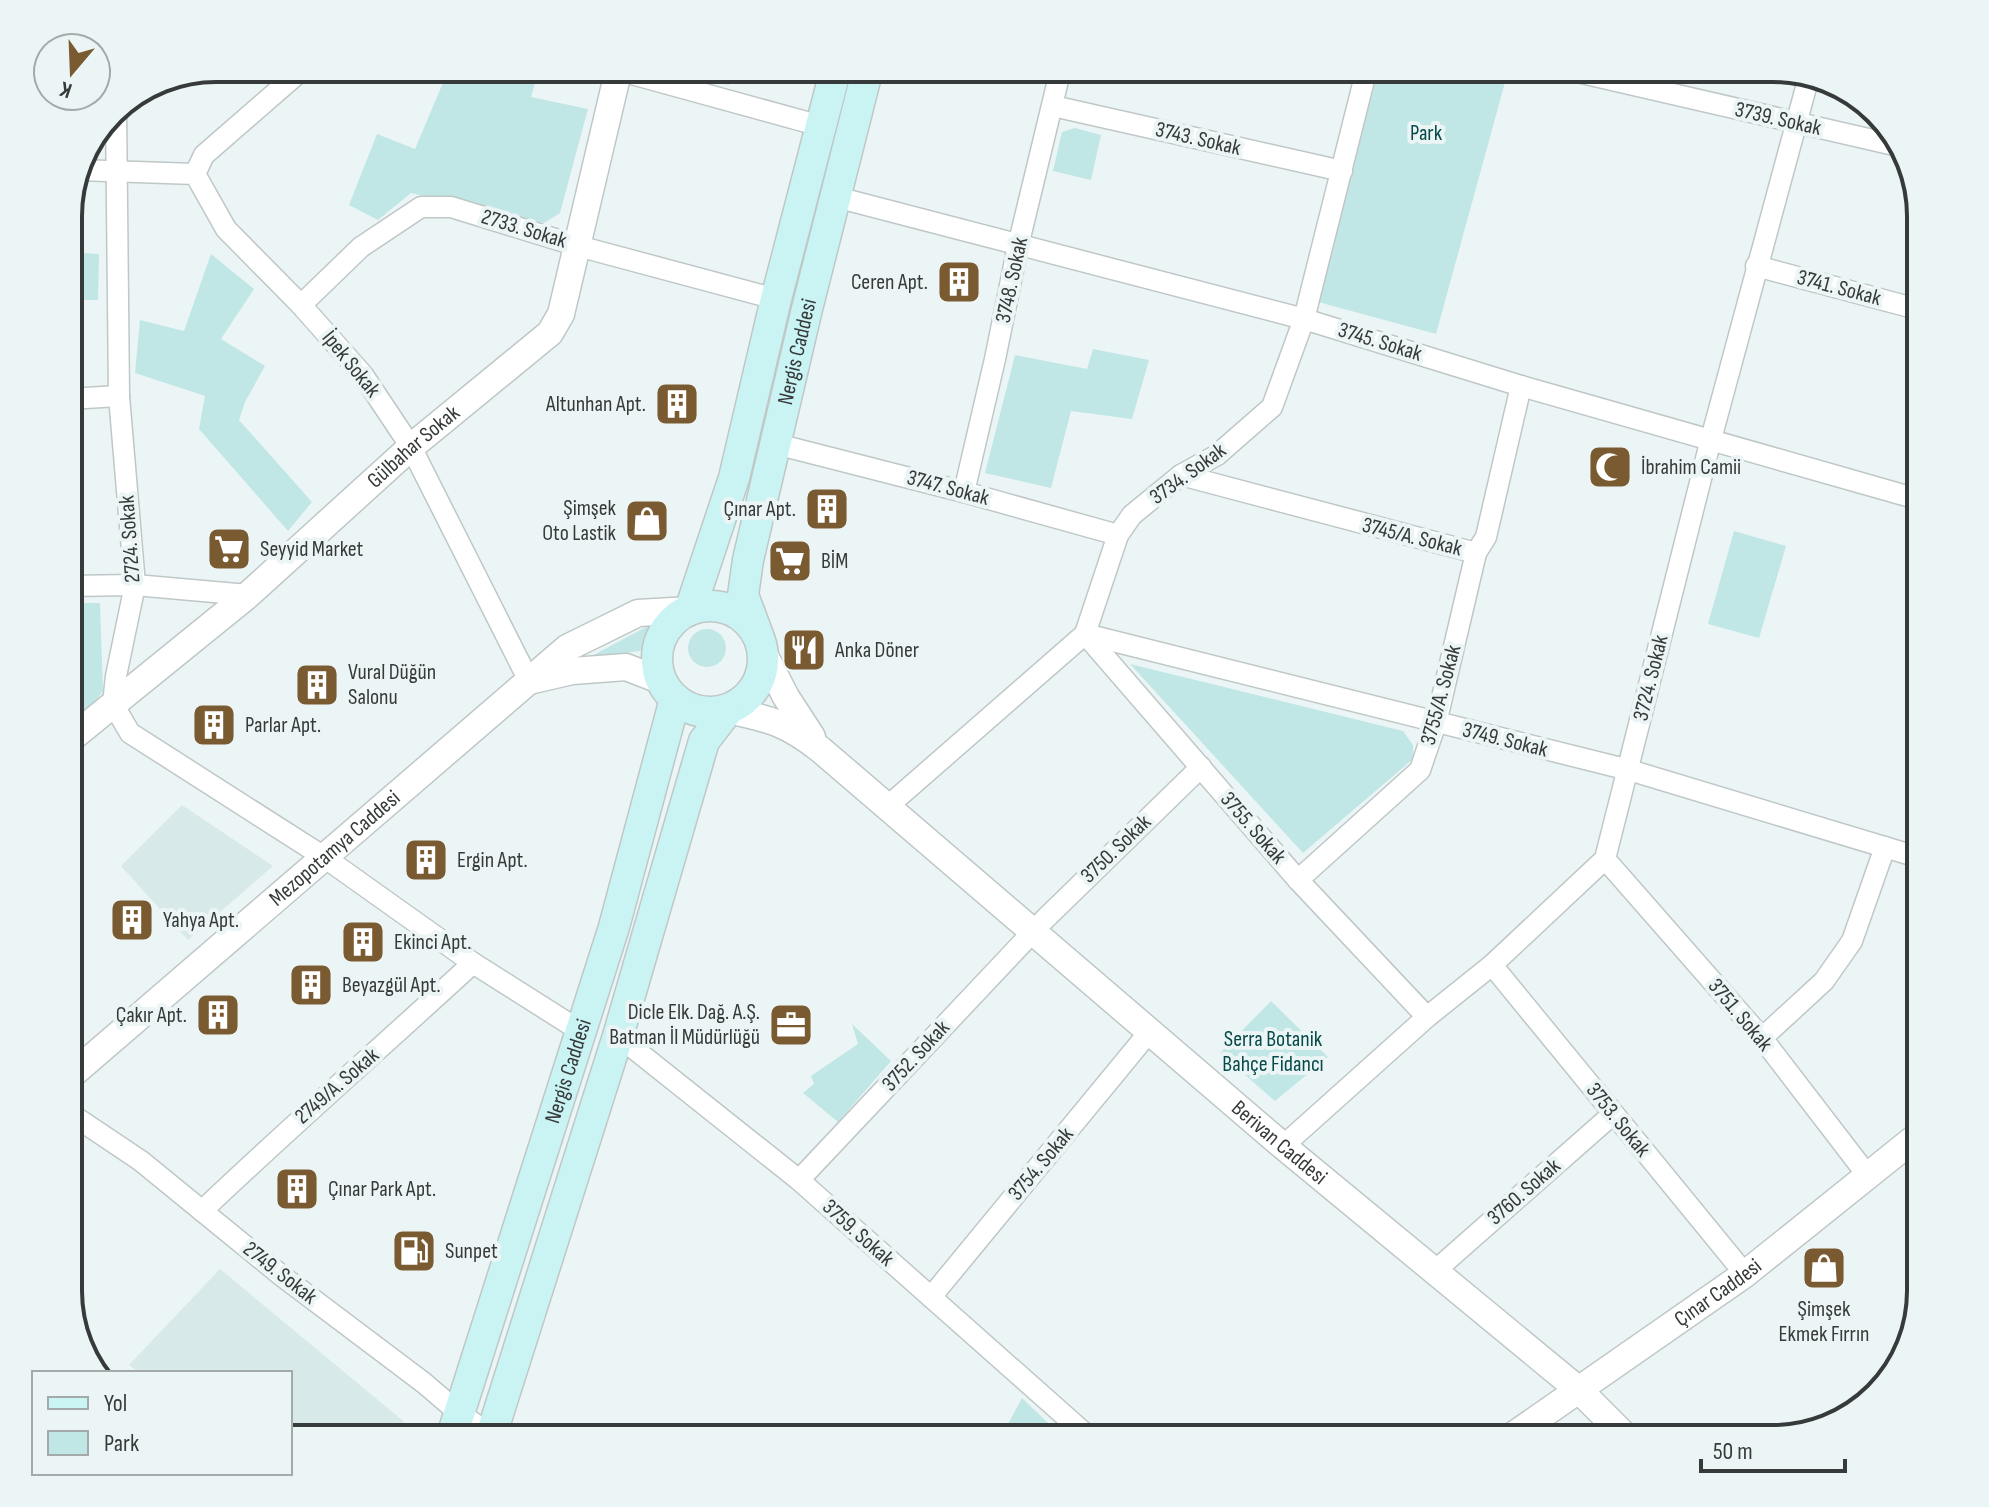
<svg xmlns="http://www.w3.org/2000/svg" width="1989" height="1507" viewBox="0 0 1989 1507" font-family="'Sofia Sans Condensed',sans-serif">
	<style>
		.built { fill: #d7e9e9 }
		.green { fill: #c0e7e5 }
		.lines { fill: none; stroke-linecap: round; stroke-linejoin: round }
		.minor-casing { stroke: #bfc7c7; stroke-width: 23 }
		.tertiary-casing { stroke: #bfc7c7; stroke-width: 29 }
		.secondary-casing { stroke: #bfc7c7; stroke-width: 33 }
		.minor { stroke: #fff; stroke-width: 20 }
		.tertiary { stroke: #fff; stroke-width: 26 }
		.secondary { stroke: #caf3f3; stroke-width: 30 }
		.labels { text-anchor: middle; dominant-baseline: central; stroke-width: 8; stroke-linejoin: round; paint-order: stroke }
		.street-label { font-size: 22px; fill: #373a3a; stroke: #ecf5f5 }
		.park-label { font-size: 22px; fill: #074a4a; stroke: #ecf5f5 }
		.poi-label { font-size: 22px; fill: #373a3a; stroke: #ecf5f5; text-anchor: start }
		.rim { fill: none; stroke: #373a3a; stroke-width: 4 }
	</style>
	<rect width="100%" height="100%" fill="#ecf5f5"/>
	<g class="built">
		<path d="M 182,805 L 273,866 L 188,940 L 121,866 Z"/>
		<path d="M 220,1269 L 402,1420 L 418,1439 L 290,1439 L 290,1373 L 140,1373 L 129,1365 Z"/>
	</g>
	<g class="green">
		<path d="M 446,68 L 539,69 L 531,97 L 588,109 L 560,213 L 544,223 L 411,193 L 378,220 L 349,205 L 377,134 L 415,149 L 442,85 Z"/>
		<path d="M 662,68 L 735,68 L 729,85 Z"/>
		<path d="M 1379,68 L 1486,68 L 1507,75 L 1436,334 L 1318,302 Z"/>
		<path d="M 1075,128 L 1101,135 L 1091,180 L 1053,171 L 1062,132 Z"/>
		<path d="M 68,252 L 99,254 L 98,300 L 68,300 Z"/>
		<path d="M 211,254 L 254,289 L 221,339 L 265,366 L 245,402 L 239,420 L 312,502 L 288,531 L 199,429 L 205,396 L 135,373 L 140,320 L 184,331 Z"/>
		<path d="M 1093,349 L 1149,360 L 1132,419 L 1071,411 L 1051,488 L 985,473 L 1015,355 L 1087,369 Z"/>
		<path d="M 1734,531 L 1786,546 L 1759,638 L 1708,624 Z"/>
		<path d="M 68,603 L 100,603 L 103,691 L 91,707 L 68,725 Z"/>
		<path d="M 661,619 L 659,648 L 586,659 Z"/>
		<circle cx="707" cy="648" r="19"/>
		<path d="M 1130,664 L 1403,731 L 1413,745 L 1413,759 L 1303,853 Z"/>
		<path d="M 1271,1001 L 1328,1057 L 1275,1101 L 1220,1053 Z"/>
		<path d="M 852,1024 L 891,1061 L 838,1122 L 803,1093 L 814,1084 L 811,1076 L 858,1044 Z"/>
		<path d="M 1022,1398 L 1065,1439 L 1000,1439 Z"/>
	</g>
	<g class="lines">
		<g class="minor-casing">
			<g id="minor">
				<path d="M 610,68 L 821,126"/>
				<path d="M 1560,68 L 1903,147"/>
				<path d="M 1053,106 L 1342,171"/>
				<path d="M 116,107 L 119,396 L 135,585 L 116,676 L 113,704 L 130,733 L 324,857 L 473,963 L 582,1032"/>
				<path d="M 78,170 L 195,174 L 226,229 L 301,305 L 363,375 L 411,447 L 529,681"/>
				<path d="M 195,174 L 204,155 L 304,68"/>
				<path d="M 836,197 L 1304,319 L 1521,386 L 1921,500"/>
				<path d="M 1756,266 L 1921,310"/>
				<path d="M 301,305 L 361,247 L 421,207 L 451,207 L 578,246 L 776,299"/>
				<path d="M 68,399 L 119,396"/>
				<path d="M 776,444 L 964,492 L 1118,535"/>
				<path d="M 1181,475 L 1476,553 L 1486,537 L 1521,386"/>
				<path d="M 964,492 L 995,359 L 1018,246 L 1061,68"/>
				<path d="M 68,586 L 135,585 L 248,595"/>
				<path d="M 1085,634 L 1629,770 L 1921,858"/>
				<path d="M 1085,634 L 1298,880 L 1427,1017"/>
				<path d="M 888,806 L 1085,634 L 1118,535 L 1132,515 L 1181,475 L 1217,455 L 1272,407 L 1304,319 L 1367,68"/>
				<path d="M 1605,859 L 1762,1038 L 1868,1176"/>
				<path d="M 1298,880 L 1420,770 L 1436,723 L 1476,553"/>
				<path d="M 1492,965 L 1745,1274"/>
				<path d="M 618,1036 L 799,1180 L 1091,1439"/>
				<path d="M 1762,1038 L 1824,981 L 1852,941 L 1885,847"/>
				<path d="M 68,1112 L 141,1161 L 282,1276 L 424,1383 L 459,1413 L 497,1439"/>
				<path d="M 1283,1146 L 1427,1017 L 1492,965 L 1605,859 L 1711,439 L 1808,80"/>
				<path d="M 799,1180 L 1045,919 L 1201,767"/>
				<path d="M 202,1211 C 291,1126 383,1046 473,963"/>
				<path d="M 1436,1270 L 1613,1114"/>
				<path d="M 931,1297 L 1150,1031"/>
			</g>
		</g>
		<g class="tertiary-casing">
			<g id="tertiary">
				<path d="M 763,652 L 786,697 L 812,737"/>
				<path d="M 529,681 L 572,671 L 626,667 L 662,681"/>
				<path id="s1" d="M 728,710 C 770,719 787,723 821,750 L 1283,1146 L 1580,1391 L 1628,1439"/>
				<path id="s2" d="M 68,741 L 248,595 L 411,447 L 550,333 L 561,314 L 619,68"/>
				<path id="s3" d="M 68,1078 L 567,648 L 638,613 L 690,610"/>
				<path id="s4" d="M 1508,1439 L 1745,1274 L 1921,1133"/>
			</g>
		</g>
		<g class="secondary-casing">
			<g id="secondary">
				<circle cx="710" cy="659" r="53"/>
				<path d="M 690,610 L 734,478 L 776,299 L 836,68"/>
				<path id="s5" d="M 758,635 L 743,595 L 748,560 L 807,309 L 868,68"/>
				<path id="s6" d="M 451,1439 L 614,927 L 675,699"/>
				<path d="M 490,1439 L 618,1036 L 704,741 L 728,710"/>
			</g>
		</g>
		<use href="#minor" class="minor"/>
		<use href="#tertiary" class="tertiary"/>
		<use href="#secondary" class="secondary"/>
	</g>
	<defs>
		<g id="building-square" transform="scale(2.3)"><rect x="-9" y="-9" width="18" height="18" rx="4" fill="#7a5a30" stroke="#ecf5f5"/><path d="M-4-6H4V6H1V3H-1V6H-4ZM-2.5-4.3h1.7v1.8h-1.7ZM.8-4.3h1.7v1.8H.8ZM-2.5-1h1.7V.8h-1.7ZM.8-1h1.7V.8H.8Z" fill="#fff"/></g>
		<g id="mosque-square" transform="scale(2.3)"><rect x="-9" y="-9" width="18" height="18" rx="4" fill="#7a5a30" stroke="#ecf5f5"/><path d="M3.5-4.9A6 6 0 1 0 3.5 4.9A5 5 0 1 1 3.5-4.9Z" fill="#fff"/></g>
		<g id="shop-square" transform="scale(2.3)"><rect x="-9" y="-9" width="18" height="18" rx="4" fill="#7a5a30" stroke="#ecf5f5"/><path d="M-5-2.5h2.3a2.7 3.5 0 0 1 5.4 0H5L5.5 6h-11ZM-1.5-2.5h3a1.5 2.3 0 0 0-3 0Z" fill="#fff"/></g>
		<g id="supermarket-square" transform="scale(2.3)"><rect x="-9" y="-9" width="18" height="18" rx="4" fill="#7a5a30" stroke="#ecf5f5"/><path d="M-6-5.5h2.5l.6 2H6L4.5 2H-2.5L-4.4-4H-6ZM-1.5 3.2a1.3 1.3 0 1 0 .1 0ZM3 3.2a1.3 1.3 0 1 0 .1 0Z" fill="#fff"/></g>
		<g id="restaurant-square" transform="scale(2.3)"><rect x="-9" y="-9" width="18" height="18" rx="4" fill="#7a5a30" stroke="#ecf5f5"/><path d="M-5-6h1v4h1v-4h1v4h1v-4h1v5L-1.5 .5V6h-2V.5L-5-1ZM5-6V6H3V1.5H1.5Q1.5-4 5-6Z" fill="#fff"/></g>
		<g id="office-square" transform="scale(2.3)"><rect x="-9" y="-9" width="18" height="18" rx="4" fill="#7a5a30" stroke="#ecf5f5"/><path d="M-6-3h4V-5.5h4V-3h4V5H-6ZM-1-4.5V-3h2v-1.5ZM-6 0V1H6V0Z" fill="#fff"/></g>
		<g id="fuel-square" transform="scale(2.3)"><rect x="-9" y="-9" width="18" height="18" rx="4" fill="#7a5a30" stroke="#ecf5f5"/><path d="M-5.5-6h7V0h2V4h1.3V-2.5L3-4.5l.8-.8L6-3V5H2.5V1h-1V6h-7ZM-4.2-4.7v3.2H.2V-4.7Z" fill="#fff"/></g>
	</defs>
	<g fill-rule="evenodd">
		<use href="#building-square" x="959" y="282"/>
		<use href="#building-square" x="677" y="404"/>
		<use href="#mosque-square" x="1610" y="467"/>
		<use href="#building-square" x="827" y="509"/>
		<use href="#shop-square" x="647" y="521"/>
		<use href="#supermarket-square" x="229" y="549"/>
		<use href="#supermarket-square" x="790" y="561"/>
		<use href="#restaurant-square" x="804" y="650"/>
		<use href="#building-square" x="317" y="685"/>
		<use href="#building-square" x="214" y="725"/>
		<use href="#building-square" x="426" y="860"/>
		<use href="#building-square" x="132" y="920"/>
		<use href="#building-square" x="363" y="942"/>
		<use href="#building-square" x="311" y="985"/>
		<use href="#building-square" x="218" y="1015"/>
		<use href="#office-square" x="791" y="1025"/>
		<use href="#building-square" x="297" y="1189"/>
		<use href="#fuel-square" x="414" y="1251"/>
		<use href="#shop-square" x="1824" y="1268"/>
	</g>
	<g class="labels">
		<g class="street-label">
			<text transform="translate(1778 119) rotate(13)">3739. Sokak</text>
			<text transform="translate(1198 139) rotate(13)">3743. Sokak</text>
			<text transform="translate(524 229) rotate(17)">2733. Sokak</text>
			<text transform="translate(1012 280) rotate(-78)">3748. Sokak</text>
			<text transform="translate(1839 288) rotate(15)">3741. Sokak</text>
			<text transform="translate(1380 342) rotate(17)">3745. Sokak</text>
			<text stroke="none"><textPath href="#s5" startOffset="292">Nergis Caddesi</textPath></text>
			<text transform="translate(351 364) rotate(51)">İpek Sokak</text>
			<text stroke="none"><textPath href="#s2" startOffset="454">Gülbahar Sokak</textPath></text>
			<text transform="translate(1188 474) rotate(-36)">3734. Sokak</text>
			<text transform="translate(948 488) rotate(15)">3747. Sokak</text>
			<text transform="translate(1412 537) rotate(14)">3745/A. Sokak</text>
			<text transform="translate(130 539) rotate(-94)">2724. Sokak</text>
			<text transform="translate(1651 678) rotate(-76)">3724. Sokak</text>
			<text transform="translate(1441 695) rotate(-75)">3755/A. Sokak</text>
			<text transform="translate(1505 740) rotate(14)">3749. Sokak</text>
			<text transform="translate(1253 828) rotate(49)">3755. Sokak</text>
			<text stroke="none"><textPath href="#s3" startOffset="352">Mezopotamya Caddesi</textPath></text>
			<text transform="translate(1116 849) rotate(-44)">3750. Sokak</text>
			<text transform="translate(1740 1015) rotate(50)">3751. Sokak</text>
			<text transform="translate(916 1056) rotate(-47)">3752. Sokak</text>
			<text stroke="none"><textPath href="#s6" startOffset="386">Nergis Caddesi</textPath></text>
			<text transform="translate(337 1086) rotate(-41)">2749/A. Sokak</text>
			<text transform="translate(1618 1120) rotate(51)">3753. Sokak</text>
			<text stroke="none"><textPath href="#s1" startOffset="706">Berivan Caddesi</textPath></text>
			<text transform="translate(1041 1164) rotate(-50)">3754. Sokak</text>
			<text transform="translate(1524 1192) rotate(-41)">3760. Sokak</text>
			<text transform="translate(858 1233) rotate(42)">3759. Sokak</text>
			<text transform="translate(280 1273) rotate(38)">2749. Sokak</text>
			<text stroke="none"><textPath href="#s4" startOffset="256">Çınar Caddesi</textPath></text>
		</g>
		<g class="park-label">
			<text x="1426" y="133">Park</text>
			<text x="1273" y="1039">Serra Botanik<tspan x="1273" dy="25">Bahçe Fidancı</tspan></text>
		</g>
		<g class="poi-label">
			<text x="928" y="282" text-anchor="end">Ceren Apt.</text>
			<text x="646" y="404" text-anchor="end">Altunhan Apt.</text>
			<text x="1641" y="467">İbrahim Camii</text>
			<text x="616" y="508" text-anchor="end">Şimşek<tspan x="616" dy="25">Oto Lastik</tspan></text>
			<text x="796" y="509" text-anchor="end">Çınar Apt.</text>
			<text x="260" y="549">Seyyid Market</text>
			<text x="821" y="561">BİM</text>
			<text x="835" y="650">Anka Döner</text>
			<text x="348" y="672">Vural Düğün<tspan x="348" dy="25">Salonu</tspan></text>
			<text x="245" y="725">Parlar Apt.</text>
			<text x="457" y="860">Ergin Apt.</text>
			<text x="163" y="920">Yahya Apt.</text>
			<text x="394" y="942">Ekinci Apt.</text>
			<text x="342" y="985">Beyazgül Apt.</text>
			<text x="760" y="1012" text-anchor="end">Dicle Elk. Dağ. A.Ş.<tspan x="760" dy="25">Batman İl Müdürlüğü</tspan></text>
			<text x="187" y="1015" text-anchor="end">Çakır Apt.</text>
			<text x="328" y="1189">Çınar Park Apt.</text>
			<text x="445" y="1251">Sunpet</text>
			<text x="1824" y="1309" text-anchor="middle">Şimşek<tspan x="1824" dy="25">Ekmek Fırrın</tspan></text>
		</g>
	</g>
	<path d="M0 0H1989V1507H0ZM216 82H1773A134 134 0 0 1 1907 216V1291A134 134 0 0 1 1773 1425H216A134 134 0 0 1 82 1291V216A134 134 0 0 1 216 82Z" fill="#ecf5f5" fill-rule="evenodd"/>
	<path class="rim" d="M216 82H1773A134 134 0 0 1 1907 216V1291A134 134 0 0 1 1773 1425H216A134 134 0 0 1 82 1291V216A134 134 0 0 1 216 82Z"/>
	<rect x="32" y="1371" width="260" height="104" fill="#ecf5f5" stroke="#a4aaaa" stroke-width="2"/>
	<rect x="48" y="1397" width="40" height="12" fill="#caf3f3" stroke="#a4aaaa" stroke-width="2"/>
	<text x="104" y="1411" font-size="24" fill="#373a3a">Yol</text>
	<rect x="48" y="1431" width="40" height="24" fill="#c0e7e5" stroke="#a4aaaa" stroke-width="2"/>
	<text x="104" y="1451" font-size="24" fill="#373a3a">Park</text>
	<g transform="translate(72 72) rotate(199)"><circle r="38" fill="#ecf5f5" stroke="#a4aaaa" stroke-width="2"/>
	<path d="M0-6L14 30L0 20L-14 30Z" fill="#7a5a30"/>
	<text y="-12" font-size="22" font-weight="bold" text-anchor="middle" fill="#373a3a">K</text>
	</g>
	<path d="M1701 1459v12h144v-12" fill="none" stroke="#373a3a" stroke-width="4"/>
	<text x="1713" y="1459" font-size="24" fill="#373a3a" stroke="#ecf5f5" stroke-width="6" paint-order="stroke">50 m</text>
</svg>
